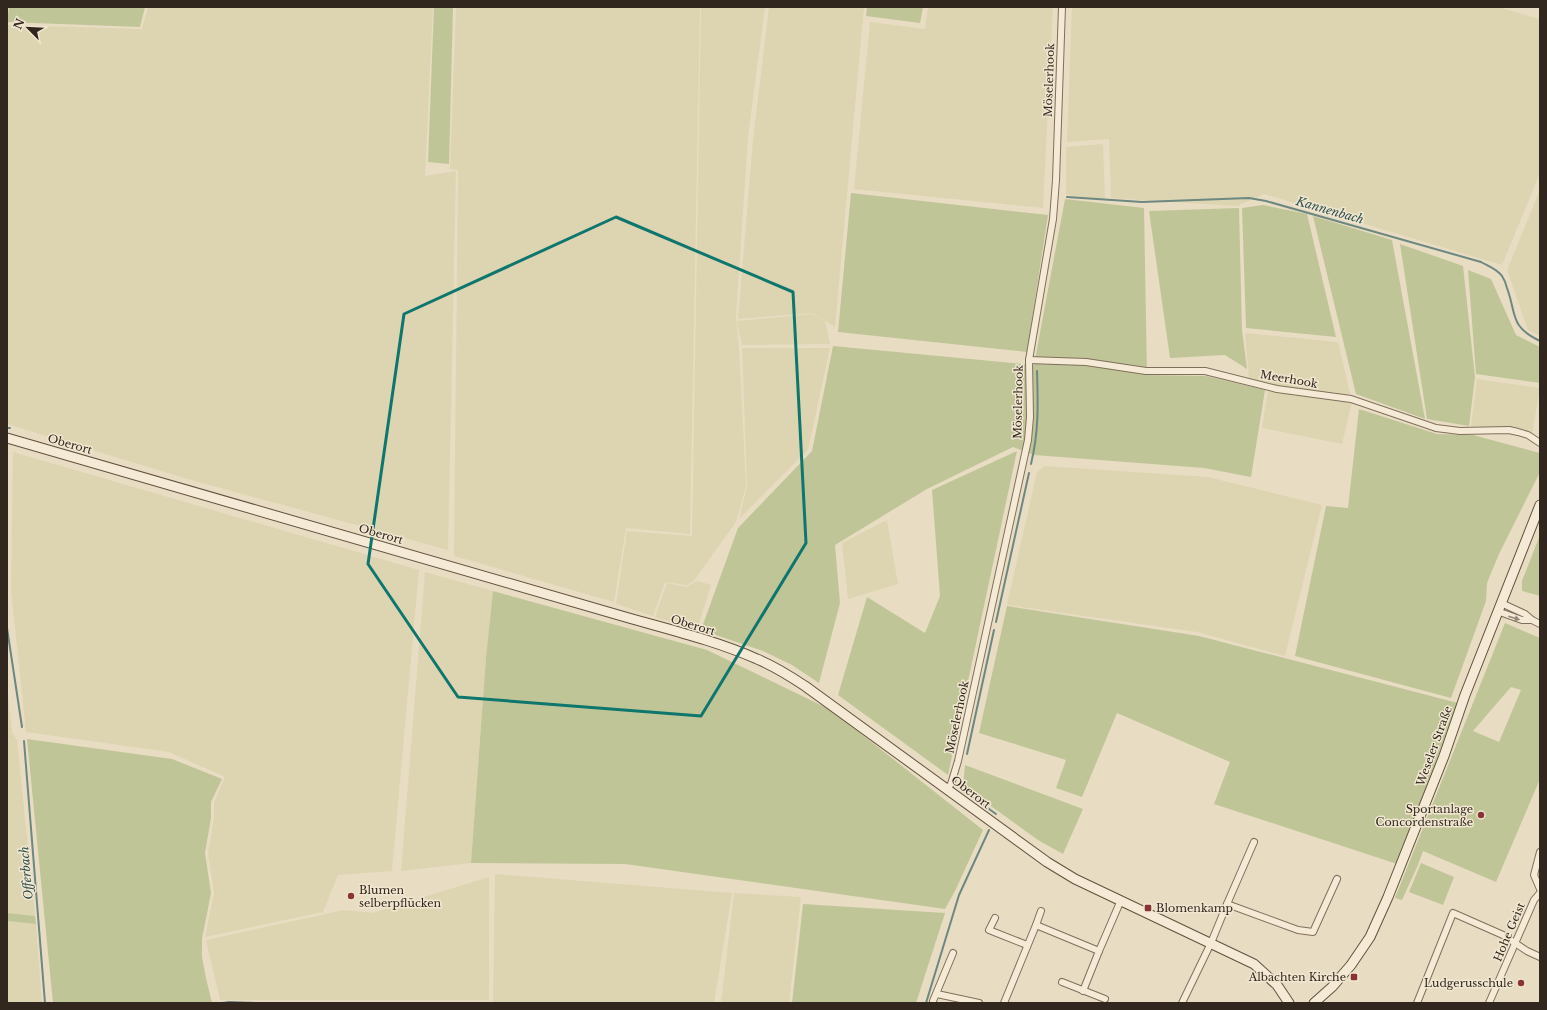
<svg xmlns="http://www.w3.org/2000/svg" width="1547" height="1010" viewBox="0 0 1547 1010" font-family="'Libre Baskerville',serif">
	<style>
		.farmland { fill: #ddd5b1 }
		.green { fill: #c0c598; fill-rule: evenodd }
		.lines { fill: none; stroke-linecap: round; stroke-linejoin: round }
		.stream { stroke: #6d8881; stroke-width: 2 }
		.street-casing { stroke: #806f5c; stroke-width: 8 }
		.secondary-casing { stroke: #62503f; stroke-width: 11 }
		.street { stroke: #f4ead5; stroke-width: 6 }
		.secondary { stroke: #f4ead5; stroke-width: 9 }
		.oneway { fill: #93887a }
		.marked { fill: none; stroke: #0f766e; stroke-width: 3; stroke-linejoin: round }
		.poi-dot { fill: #883335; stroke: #f1e7d1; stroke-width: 1.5 }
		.labels { text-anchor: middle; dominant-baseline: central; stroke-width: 3; stroke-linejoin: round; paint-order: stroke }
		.street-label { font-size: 11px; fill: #32271e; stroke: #f1e7d1 }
		.poi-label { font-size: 11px; fill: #32271e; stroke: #f1e7d1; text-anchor: end }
		.water-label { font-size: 12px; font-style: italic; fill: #2f504d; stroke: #f1e7d1 }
	</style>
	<rect width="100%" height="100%" fill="#e8dcc3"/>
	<g class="farmland">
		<path d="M 148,7 L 433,7 L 425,176 L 456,171 L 448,550 L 184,478 L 7,424 L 7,25 L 142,29 Z"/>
		<path d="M 456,7 L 700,7 L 690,534 L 626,528 L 614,602 L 454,556 L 458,170 L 450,169 Z"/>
		<path d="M 701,7 L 765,7 L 748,137 L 736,317 L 739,347 L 746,486 L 736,522 L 693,582 L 687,585 L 665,582 L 653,616 L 616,604 L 627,531 L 692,536 Z"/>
		<path d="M 769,7 L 864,7 L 835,327 L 812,313 L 738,319 L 753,140 Z"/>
		<path d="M 928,7 L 1053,7 L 1043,208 L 854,189 L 870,22 L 925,29 Z"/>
		<path d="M 1072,7 L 1498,7 L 1540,19 L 1540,173 L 1502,265 L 1264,194 L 1237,206 L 1111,198 L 1109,139 L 1067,142 Z"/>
		<path d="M 1103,144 L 1105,200 L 1066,195 L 1066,147 Z"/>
		<path d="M 1540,190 L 1540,336 L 1528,330 L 1507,270 Z"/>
		<path d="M 812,314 L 825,321 L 830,344 L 742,345 L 737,321 Z"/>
		<path d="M 1245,333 L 1338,342 L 1352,402 L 1342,444 L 1262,428 L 1269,384 L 1249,379 Z"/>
		<path d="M 742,348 L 830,348 L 808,450 L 739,519 L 747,486 Z"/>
		<path d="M 1477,379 L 1540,388 L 1532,435 L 1525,431 L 1471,427 Z"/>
		<path d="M 13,452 L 419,570 L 392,871 L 338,875 L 323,912 L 205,937 L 214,893 L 208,853 L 214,818 L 214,802 L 225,777 L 169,752 L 26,732 L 11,590 Z"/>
		<path d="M 1045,466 L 1208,477 L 1322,505 L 1285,656 L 1197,632 L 1007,605 L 1037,472 Z"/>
		<path d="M 887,520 L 898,584 L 848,599 L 842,543 Z"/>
		<path d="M 425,572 L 493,591 L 486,657 L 471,863 L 401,871 Z"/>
		<path d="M 697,581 L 711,585 L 697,630 L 655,617 L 667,583 L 686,587 Z"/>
		<path d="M 7,686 L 12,732 L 17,740 L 35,916 L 7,913 Z"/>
		<path d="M 495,874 L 732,893 L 714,1003 L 493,1003 Z"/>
		<path d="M 489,877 L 489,1000 L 220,1000 L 206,940 L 344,910 L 372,913 Z"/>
		<path d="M 734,893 L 801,897 L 789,1003 L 721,1003 Z"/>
		<path d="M 7,921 L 36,924 L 42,1003 L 7,1003 Z"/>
	</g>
	<g class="green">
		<path d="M 9,7 L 145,7 L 140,27 L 7,22 Z"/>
		<path d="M 434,7 L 453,7 L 449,164 L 428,162 Z"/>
		<path d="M 867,7 L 923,7 L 920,23 L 866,16 Z"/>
		<path d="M 851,193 L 1048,215 L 1027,352 L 838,332 Z"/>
		<path d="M 1065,199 L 1144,208 L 1147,375 L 1206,376 L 1265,390 L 1251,477 L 1204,468 L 1034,455 L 1013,447 L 927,489 L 835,545 L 840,603 L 819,683 L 792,665 L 763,651 L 701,630 L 738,528 L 812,451 L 833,346 L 1034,365 Z"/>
		<path d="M 1263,205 L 1307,214 L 1336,337 L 1246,328 L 1242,208 Z"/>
		<path d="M 1239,208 L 1242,330 L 1247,369 L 1225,355 L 1170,358 L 1149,211 Z"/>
		<path d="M 1313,216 L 1392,240 L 1425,419 L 1356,394 Z"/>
		<path d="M 1400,244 L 1463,266 L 1475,377 L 1469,426 L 1427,419 Z"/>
		<path d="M 1468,270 L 1491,279 L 1516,335 L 1540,347 L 1540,383 L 1476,374 Z"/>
		<path d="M 1359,409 L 1437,434 L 1473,435 L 1540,453 L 1540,472 L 1499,554 L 1487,583 L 1486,601 L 1451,698 L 1295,656 L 1326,506 L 1348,508 Z"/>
		<path d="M 1017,451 L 948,775 L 838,695 L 867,597 L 925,633 L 940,596 L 932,490 Z"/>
		<path d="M 1540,535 L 1540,596 L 1522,591 L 1522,581 Z"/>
		<path d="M 493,591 L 707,650 L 831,710 L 983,830 L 955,891 L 945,909 L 625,864 L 471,863 L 486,657 Z"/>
		<path d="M 1007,606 L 1199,636 L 1458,703 L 1397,864 L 1214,804 L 1230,762 L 1117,713 L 1082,797 L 1056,788 L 1066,760 L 979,733 Z"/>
		<path d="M 1505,623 L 1540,638 L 1540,779 L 1496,882 L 1423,851 L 1418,865 L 1402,900 L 1395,898 ZM 1511,687 L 1521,690 L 1499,742 L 1473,731 Z"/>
		<path d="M 27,739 L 172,759 L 222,779 L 211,802 L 211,818 L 205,853 L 211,893 L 202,939 L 202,957 L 206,978 L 212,1003 L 53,1003 Z"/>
		<path d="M 965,765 L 1083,809 L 1063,854 L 1038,840 L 963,786 Z"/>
		<path d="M 1421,863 L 1454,877 L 1443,905 L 1409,892 Z"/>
		<path d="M 803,904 L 945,913 L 916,1003 L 792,1003 Z"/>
		<path d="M 7,913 L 35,916 L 36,924 L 7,921 Z"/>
	</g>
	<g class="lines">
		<g class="stream">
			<path d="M 1067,197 L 1142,202 L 1249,198 L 1266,201 L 1481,262 C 1488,266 1497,269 1502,276 C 1504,279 1506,284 1507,288 C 1517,315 1509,326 1540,341"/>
			<path d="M 7,428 L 10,428"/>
			<path d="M 1031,464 C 1039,431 1038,404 1037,371"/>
			<path d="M 996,622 L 1029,473"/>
			<path d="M 7,628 L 22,727"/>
			<path d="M 24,741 L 45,1003"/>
			<path d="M 967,754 L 994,630"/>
			<path d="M 960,788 L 996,814"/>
			<path d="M 222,1003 L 229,1002 L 257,1003"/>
			<path d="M 926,1003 L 959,895 L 989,830"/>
		</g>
		<g class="street-casing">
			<g id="street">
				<path d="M 1029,360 L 1086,362 L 1146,371 L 1205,371 L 1277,389 L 1351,399 L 1436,428 L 1460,431 L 1509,430 L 1518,432 L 1528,435 L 1540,443"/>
				<path d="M 1501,603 L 1525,614 L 1532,620 L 1540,624"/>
				<path d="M 1497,611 L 1522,620 L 1532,620"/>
				<path d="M 947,789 L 951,784 L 958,761 L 1028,440 L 1030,417 L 1029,360 L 1053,219 L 1056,180 L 1062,7"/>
				<path d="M 1540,852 L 1534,875 L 1540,889"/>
				<path d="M 1227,904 L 1298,930 L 1313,932 L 1337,879"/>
				<path d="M 995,918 L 989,930 L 1027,945"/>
				<path d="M 1036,925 L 1041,911"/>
				<path d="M 1062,982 L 1105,999"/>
				<path d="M 1083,991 L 1099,951"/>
				<path d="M 937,994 L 979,1003"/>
				<path d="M 933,1001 L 953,953"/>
				<path d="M 1004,1003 L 1036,925 L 1099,951 L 1121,900"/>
				<path d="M 1182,1003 L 1211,943 L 1227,904 L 1254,842"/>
				<path d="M 1417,1003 L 1453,913 L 1503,935 L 1527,951 L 1540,957"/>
				<path d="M 1489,1003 L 1534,900 L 1540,893"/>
			</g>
		</g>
		<g class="secondary-casing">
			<g id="secondary">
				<path d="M 7,438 L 615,614 C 662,628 712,639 757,659 C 774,666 790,676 805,686 L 1047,862 L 1075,879 L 1254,964 L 1277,985 L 1289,1003"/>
				<path d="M 1314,1003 L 1332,987 L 1351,965 L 1370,937 L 1388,897 L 1444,756 L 1465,695 L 1540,505"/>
			</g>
		</g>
		<use href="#street" class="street"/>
		<use href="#secondary" class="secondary"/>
	</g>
	<defs><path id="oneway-solid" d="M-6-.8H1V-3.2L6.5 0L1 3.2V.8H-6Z"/></defs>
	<use class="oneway" href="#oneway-solid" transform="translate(1514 618) rotate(18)"/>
	<path class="marked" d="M 616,217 L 793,292 L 806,543 L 701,716 L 458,697 L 368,564 L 404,314 Z"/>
	<g class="poi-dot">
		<circle cx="1481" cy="815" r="4"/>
		<circle cx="351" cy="896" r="4"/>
		<rect x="1144" y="904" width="8" height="8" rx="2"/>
		<rect x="1350" y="973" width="8" height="8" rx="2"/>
		<circle cx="1521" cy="983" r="4"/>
	</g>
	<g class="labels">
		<g class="street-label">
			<text transform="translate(1049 80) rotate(-88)">Möselerhook</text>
			<text transform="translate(1289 379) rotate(10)">Meerhook</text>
			<text transform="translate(1018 402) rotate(-89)">Möselerhook</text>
			<text transform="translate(70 444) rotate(16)">Oberort</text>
			<text transform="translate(381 534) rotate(16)">Oberort</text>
			<text transform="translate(693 625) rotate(17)">Oberort</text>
			<text transform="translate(957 717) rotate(-78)">Möselerhook</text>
			<text transform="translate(1434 746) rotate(-70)">Weseler Straße</text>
			<text transform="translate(971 792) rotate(37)">Oberort</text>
			<text transform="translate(1509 932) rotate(-67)">Hohe Geist</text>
		</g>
		<g class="poi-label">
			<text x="1473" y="809">Sportanlage<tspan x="1473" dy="13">Concordenstraße</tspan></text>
			<text x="359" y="890" text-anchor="start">Blumen<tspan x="359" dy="13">selberpflücken</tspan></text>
			<text x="1156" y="908" text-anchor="start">Blomenkamp</text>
			<text x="1346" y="977">Albachten Kirche</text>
			<text x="1513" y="983">Ludgerusschule</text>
		</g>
		<g class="water-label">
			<text transform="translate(1330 210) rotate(16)">Kannenbach</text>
			<text transform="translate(26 873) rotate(-95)">Offerbach</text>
		</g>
	</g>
	<rect width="1547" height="1010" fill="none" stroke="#32271e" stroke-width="16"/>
	<g transform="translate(28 28) rotate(294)" stroke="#f1e7d1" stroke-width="3" paint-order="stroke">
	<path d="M0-3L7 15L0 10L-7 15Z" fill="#32271e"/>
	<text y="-6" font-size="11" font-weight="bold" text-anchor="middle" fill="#32271e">N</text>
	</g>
</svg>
